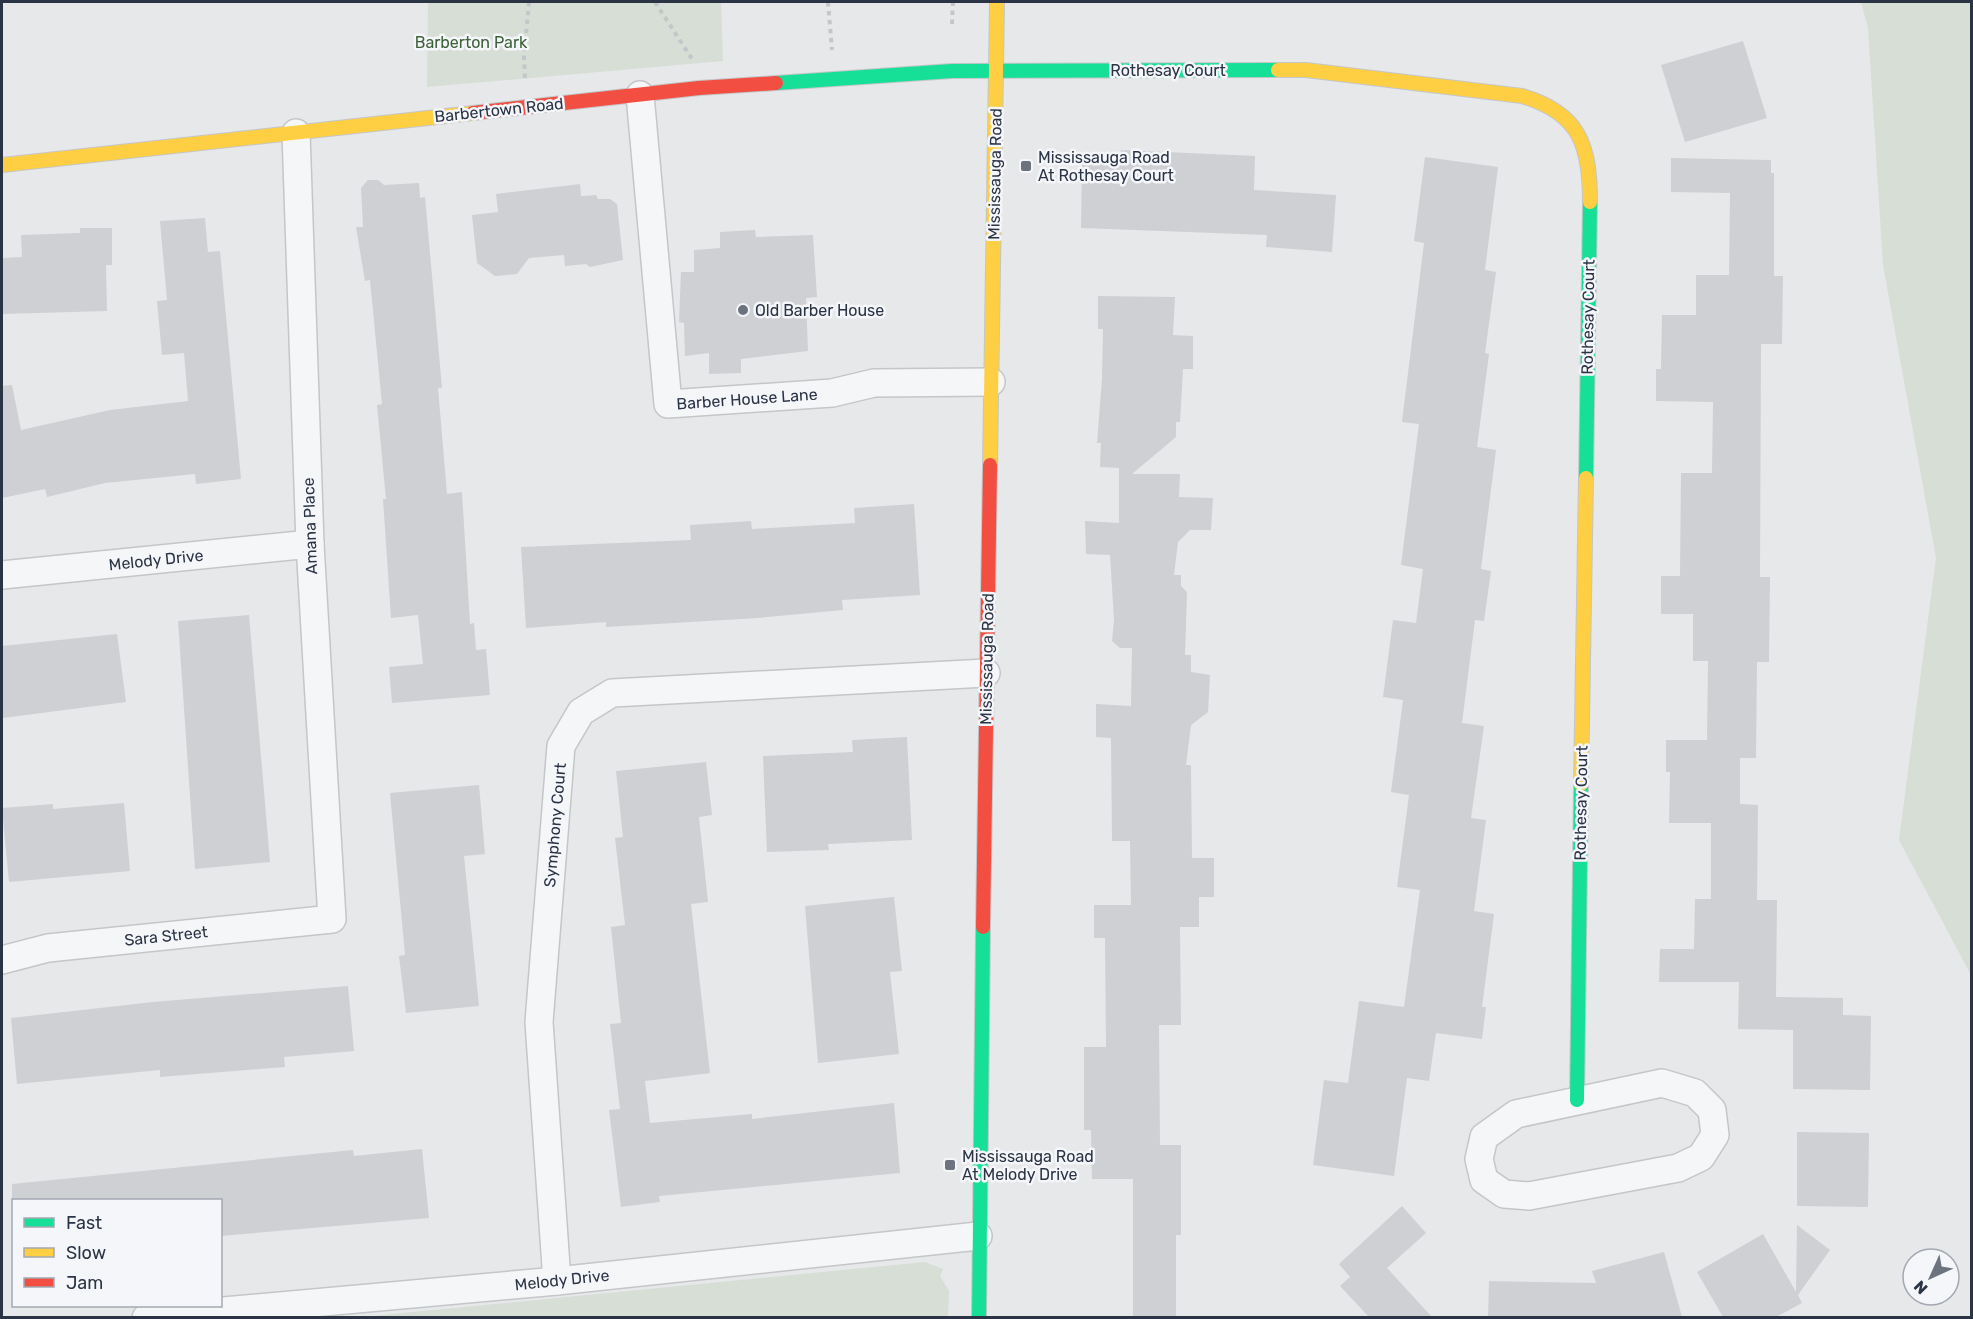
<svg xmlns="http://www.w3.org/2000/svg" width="1973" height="1319" viewBox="0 0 1973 1319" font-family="Rubik,sans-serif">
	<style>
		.green { fill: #d6ded6 }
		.building { fill: #ced0d3 }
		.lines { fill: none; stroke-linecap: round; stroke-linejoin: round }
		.street-casing { stroke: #c4c6c8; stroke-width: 30 }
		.fast-casing { stroke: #c4c6c8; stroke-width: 16 }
		.slow-casing { stroke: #c4c6c8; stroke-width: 16 }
		.jam-casing { stroke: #c4c6c8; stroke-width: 16 }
		.path { stroke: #c5c6ca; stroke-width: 4; stroke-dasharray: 4.5 4.5; stroke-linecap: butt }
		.street { stroke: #f5f6f7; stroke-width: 27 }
		.fast { stroke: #16e098; stroke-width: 14 }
		.slow { stroke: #ffcf43; stroke-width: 14 }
		.jam { stroke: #f24e42; stroke-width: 14 }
		.poi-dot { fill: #6c737f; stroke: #f4f6f9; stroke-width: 2 }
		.labels { text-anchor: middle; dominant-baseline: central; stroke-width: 5; stroke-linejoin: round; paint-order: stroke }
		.park-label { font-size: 16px; fill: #3f6138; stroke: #f4f6f9 }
		.street-label { font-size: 16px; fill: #2b3445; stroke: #f4f6f9 }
		.poi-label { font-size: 16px; fill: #2b3445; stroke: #f4f6f9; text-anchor: start }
	</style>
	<rect width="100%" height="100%" fill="#e6e8ea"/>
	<g class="green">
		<path d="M 428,2 L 721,2 L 723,61 L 427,87 Z"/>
		<path d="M 1861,2 L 1971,2 L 1971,975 L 1899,840 L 1936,558 L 1883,265 L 1868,28 Z"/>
		<path d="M 925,1262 L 943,1269 L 940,1276 L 949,1291 L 948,1317 L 362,1317 Z"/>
	</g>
	<g class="building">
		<path d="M 1743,41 L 1767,118 L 1685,142 L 1661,65 Z"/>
		<path d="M 1121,150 L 1255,156 L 1254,190 L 1336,195 L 1332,252 L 1266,247 L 1267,235 L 1081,228 L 1082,159 L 1120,158 Z"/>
		<path d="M 1425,157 L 1498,167 L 1485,270 L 1496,272 L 1485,353 L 1489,354 L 1477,447 L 1496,450 L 1481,569 L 1491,571 L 1484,621 L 1475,620 L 1462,723 L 1484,726 L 1471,818 L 1486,820 L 1474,911 L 1494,914 L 1482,1007 L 1486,1007 L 1482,1039 L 1436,1033 L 1429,1081 L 1407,1078 L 1394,1176 L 1313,1165 L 1324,1080 L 1348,1083 L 1359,1001 L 1404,1007 L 1420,890 L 1397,887 L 1409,795 L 1391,792 L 1403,700 L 1383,697 L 1393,620 L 1416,623 L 1423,569 L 1401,565 L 1419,424 L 1402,422 L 1424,243 L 1414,241 Z"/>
		<path d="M 1671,158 L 1771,160 L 1771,173 L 1774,173 L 1774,276 L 1783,276 L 1782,344 L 1761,344 L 1760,577 L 1770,577 L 1769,662 L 1757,662 L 1756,758 L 1740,758 L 1740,804 L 1758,805 L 1757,900 L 1777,900 L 1776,997 L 1843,998 L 1843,1015 L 1871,1016 L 1870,1090 L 1793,1089 L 1793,1030 L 1738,1029 L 1739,982 L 1659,982 L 1660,949 L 1694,949 L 1695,899 L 1711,899 L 1711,823 L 1669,823 L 1670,772 L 1666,772 L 1666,740 L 1707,740 L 1708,661 L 1693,661 L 1693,614 L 1661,614 L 1661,576 L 1680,576 L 1681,473 L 1712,473 L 1713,402 L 1656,401 L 1656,369 L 1661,369 L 1662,315 L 1696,315 L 1696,275 L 1729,275 L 1730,193 L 1671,192 Z"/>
		<path d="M 368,180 L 378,180 L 384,185 L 419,183 L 420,198 L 425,197 L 442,388 L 438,388 L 447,494 L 462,492 L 470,624 L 474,623 L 476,650 L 486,649 L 490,695 L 392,703 L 389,667 L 423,664 L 418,615 L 391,618 L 383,499 L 386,499 L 377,405 L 382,404 L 370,280 L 365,281 L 356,227 L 363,227 L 361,188 Z"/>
		<path d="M 580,184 L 581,196 L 596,195 L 598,199 L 610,199 L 617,204 L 623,260 L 590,267 L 586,264 L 565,266 L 564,255 L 529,258 L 517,274 L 495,276 L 477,263 L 472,215 L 498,212 L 496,194 Z"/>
		<path d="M 205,218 L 208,252 L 220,251 L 241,479 L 196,484 L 195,474 L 105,483 L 47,497 L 45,489 L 2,498 L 2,386 L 12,385 L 21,430 L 110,410 L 188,401 L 184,353 L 162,355 L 157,301 L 167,300 L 160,221 Z"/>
		<path d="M 80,228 L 112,228 L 112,265 L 106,265 L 107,311 L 2,314 L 2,258 L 22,257 L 21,235 L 80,233 Z"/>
		<path d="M 755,230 L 756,237 L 813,235 L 817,297 L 806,298 L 808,351 L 741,359 L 741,373 L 709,374 L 709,353 L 685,356 L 684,323 L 679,322 L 681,272 L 694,272 L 694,250 L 720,248 L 720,232 Z"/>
		<path d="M 1098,296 L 1175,297 L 1173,335 L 1193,336 L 1193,369 L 1183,369 L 1180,422 L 1176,422 L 1176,437 L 1132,474 L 1180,474 L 1179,497 L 1213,498 L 1211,530 L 1190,530 L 1178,542 L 1174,575 L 1181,575 L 1181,586 L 1187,592 L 1185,655 L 1191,655 L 1191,672 L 1210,675 L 1208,712 L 1191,725 L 1186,765 L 1191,765 L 1192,858 L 1214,858 L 1214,897 L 1199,897 L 1199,927 L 1180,927 L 1181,1025 L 1159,1025 L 1160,1145 L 1181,1145 L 1181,1235 L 1176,1235 L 1176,1317 L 1133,1317 L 1133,1179 L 1092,1179 L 1091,1130 L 1084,1130 L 1084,1047 L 1106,1047 L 1105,938 L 1094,938 L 1094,905 L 1131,905 L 1130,841 L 1112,841 L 1111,738 L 1096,737 L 1096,704 L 1131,706 L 1132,648 L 1120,648 L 1112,641 L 1114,620 L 1110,555 L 1086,554 L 1085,521 L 1119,523 L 1119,468 L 1100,467 L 1101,443 L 1097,443 L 1102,379 L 1103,329 L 1098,329 Z"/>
		<path d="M 914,504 L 920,595 L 842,600 L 843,610 L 758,618 L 606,627 L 606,622 L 526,628 L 521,547 L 691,540 L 690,525 L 751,521 L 752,529 L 855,523 L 854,508 Z"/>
		<path d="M 249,615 L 270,862 L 195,869 L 178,621 Z"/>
		<path d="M 117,634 L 126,702 L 3,718 L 2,646 Z"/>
		<path d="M 907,737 L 912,840 L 828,844 L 829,850 L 767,852 L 763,756 L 853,752 L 852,740 Z"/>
		<path d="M 706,762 L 712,815 L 699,817 L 708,902 L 691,904 L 710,1073 L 645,1081 L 650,1123 L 752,1114 L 752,1119 L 894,1103 L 900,1173 L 659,1196 L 660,1202 L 621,1207 L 609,1110 L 620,1109 L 610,1024 L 621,1023 L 611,927 L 625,925 L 615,838 L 623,837 L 616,771 Z"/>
		<path d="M 479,785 L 485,854 L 464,856 L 479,1006 L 406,1013 L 399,956 L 405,955 L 390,793 Z"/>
		<path d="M 124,803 L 130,871 L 9,882 L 2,808 L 53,804 L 53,809 Z"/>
		<path d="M 894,897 L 902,971 L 890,972 L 899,1054 L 818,1063 L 805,906 Z"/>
		<path d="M 348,986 L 354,1051 L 284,1057 L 285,1067 L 160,1077 L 160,1070 L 17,1084 L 11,1018 L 153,1002 Z"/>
		<path d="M 1797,1132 L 1869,1133 L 1868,1207 L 1797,1206 Z"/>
		<path d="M 422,1149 L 429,1218 L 220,1236 L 220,1200 L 12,1200 L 12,1184 L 353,1150 L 354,1156 Z"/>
		<path d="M 1402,1206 L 1426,1233 L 1387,1268 L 1432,1317 L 1369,1317 L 1340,1286 L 1350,1277 L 1339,1264 Z"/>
		<path d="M 1797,1225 L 1830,1250 L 1798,1295 L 1802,1303 L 1776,1317 L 1723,1317 L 1697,1272 L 1763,1234 L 1796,1292 Z"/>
		<path d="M 1664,1252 L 1682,1317 L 1488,1317 L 1489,1281 L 1596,1283 L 1592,1271 Z"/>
	</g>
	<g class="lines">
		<g class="street-casing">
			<g id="street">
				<path d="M 640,95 L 668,404 L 832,393 L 874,383 L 991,382"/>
				<path d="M 2,575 L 310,544"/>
				<path d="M 2,960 L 48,948 L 332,919 L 310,544 L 296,133"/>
				<path d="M 1662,1083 L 1695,1093 L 1712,1110 L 1715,1135 L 1701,1157 L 1678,1168 L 1529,1196 L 1504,1194 L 1484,1180 L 1479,1159 L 1484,1137 L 1516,1114 Z"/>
				<path d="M 557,1281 L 539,1022 L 561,746 L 581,712 L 612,693 L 986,673"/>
				<path d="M 146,1318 L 557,1281 L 978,1236"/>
			</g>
		</g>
		<g class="fast-casing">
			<g id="fast">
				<path d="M 776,83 L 952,71 L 1278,70"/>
				<path d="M 1586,478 L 1590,202"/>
				<path d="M 1577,1100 L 1581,784"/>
				<path d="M 979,1318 L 983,927"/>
			</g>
		</g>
		<g class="slow-casing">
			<g id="slow">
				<path d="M 1278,70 L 1306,70 L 1522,96 C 1580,113 1590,146 1590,202"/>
				<path d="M 2,165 L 473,113"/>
				<path d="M 990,465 L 997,2"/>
				<path d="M 1581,784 L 1586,478"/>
			</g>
		</g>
		<g class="jam-casing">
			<g id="jam">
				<path d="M 473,113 L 699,88 L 776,83"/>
				<path d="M 983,927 L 990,465"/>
			</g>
		</g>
		<g class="path">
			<path d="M 655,2 L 692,59"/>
			<path d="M 828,2 L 832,50"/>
			<path d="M 952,24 L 953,2"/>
			<path d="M 525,78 L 524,57 L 529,2"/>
		</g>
		<use href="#street" class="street"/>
		<use href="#fast" class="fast"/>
		<use href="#slow" class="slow"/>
		<use href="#jam" class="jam"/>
	</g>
	<g class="poi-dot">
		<rect x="1020" y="160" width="12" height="12" rx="3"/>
		<circle cx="743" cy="310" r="6"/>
		<rect x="944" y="1159" width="12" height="12" rx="3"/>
	</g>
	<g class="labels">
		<g class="park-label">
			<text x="471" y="42">Barberton Park</text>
		</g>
		<g class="street-label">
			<text x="1168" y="70">Rothesay Court</text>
			<text transform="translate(499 110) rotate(-6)">Barbertown Road</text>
			<text transform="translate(995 174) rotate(-89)">Mississauga Road</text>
			<text transform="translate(1588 317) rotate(-89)">Rothesay Court</text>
			<text transform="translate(747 399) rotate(-4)">Barber House Lane</text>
			<text transform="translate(310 526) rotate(-92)">Amana Place</text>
			<text transform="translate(156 560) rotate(-6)">Melody Drive</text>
			<text transform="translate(987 659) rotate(-89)">Mississauga Road</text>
			<text transform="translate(1581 803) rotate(-89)">Rothesay Court</text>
			<text transform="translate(555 825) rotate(-85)">Symphony Court</text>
			<text transform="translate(166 936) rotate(-6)">Sara Street</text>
			<text transform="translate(562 1280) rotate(-6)">Melody Drive</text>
		</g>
		<g class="poi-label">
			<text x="1038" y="157">Mississauga Road<tspan x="1038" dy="18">At Rothesay Court</tspan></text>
			<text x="755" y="310">Old Barber House</text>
			<text x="962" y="1156">Mississauga Road<tspan x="962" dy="18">At Melody Drive</tspan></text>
		</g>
	</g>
	<rect width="1973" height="1319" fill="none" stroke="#2b3445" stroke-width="6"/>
	<rect x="12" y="1199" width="210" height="108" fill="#f4f6f9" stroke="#a4a8b1" stroke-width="1.5"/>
	<rect x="24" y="1218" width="30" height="9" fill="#16e098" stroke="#a4a8b1" stroke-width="1.5"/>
	<text x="66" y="1229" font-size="18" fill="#2b3445">Fast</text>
	<rect x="24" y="1248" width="30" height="9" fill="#ffcf43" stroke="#a4a8b1" stroke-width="1.5"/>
	<text x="66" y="1259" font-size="18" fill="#2b3445">Slow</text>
	<rect x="24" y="1278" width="30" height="9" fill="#f24e42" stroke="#a4a8b1" stroke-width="1.5"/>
	<text x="66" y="1289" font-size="18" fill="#2b3445">Jam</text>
	<g transform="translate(1931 1277) rotate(225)"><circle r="28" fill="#f4f6f9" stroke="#a4a8b1" stroke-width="1.5"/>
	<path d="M0-4.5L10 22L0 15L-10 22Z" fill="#6c737f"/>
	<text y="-9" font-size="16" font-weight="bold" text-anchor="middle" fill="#2b3445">N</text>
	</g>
</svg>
